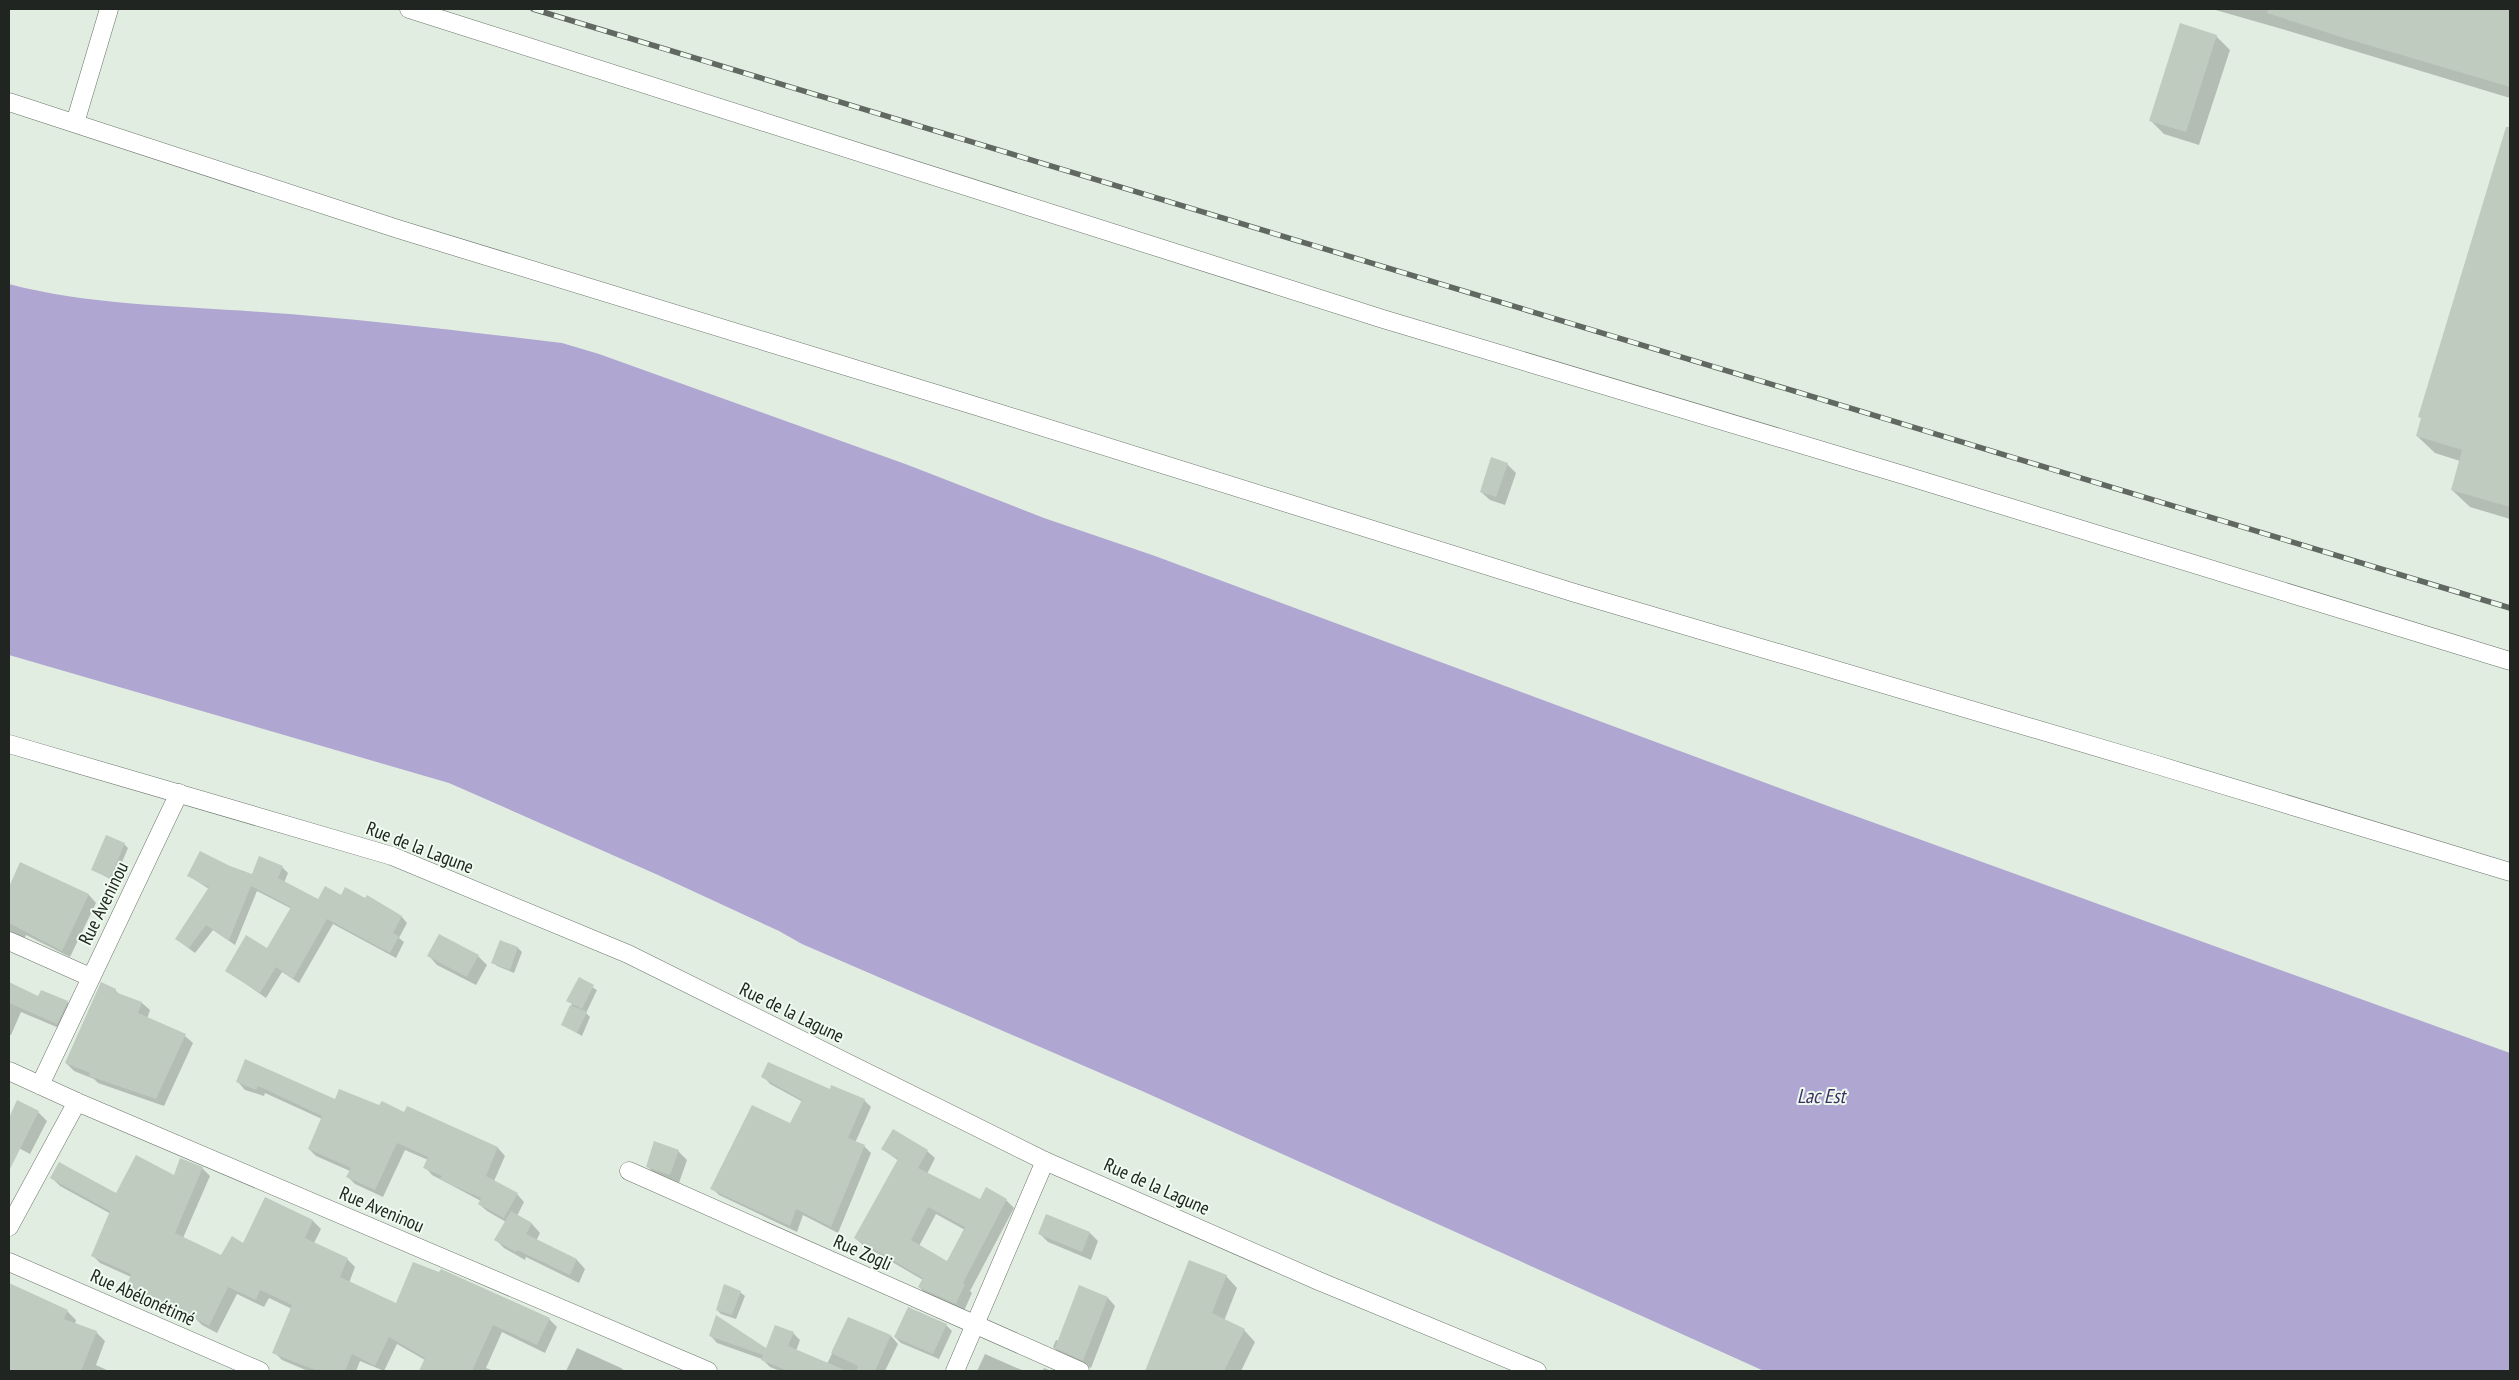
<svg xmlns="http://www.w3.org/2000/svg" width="2519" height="1380" viewBox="0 0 2519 1380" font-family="'PT Sans Narrow',sans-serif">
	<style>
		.water { fill: #afa6d1 }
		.shadow { fill: #0003; fill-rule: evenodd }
		.building { fill: #bfcbbf; fill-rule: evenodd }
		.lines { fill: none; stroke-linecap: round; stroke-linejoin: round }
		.minor-casing { stroke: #6b756b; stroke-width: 19 }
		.minor { stroke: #fff; stroke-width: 18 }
		.rail-casing { stroke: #616761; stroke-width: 5.5 }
		.rail { stroke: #effbef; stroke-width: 4; stroke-dasharray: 11; stroke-linecap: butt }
		.labels { text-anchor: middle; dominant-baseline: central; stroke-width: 4; stroke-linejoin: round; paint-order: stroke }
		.street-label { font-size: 19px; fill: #212521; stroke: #effbef }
		.water-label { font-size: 20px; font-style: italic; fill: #3d2d63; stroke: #effbef }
	</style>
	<rect width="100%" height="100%" fill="#e2ede2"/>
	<path class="water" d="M 9,284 C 87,305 180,306 261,312 C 362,319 462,331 562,343 L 599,354 L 908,465 L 1044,518 L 1155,556 L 1836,809 L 2510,1053 L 2510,1371 L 1764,1371 L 1142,1091 L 802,944 L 779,931 L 658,875 L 449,783 L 9,655 Z"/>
	<g class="shadow">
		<path d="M 2212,9 L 2510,9 L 2510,98 L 2292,32 Z"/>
		<path d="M 2216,36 L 2230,50 L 2199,145 L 2164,134 L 2150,120 Z"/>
		<path d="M 2502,142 L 2510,144 L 2510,519 L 2470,507 L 2452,490 L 2460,461 L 2435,453 L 2417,436 Z"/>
		<path d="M 1507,464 L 1516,473 L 1505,505 L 1490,500 L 1481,492 Z"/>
		<path d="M 124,844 L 128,848 L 114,881 L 93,870 Z"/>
		<path d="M 21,863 L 89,895 L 96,903 L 70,957 L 26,935 L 24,939 L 9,932 L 9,890 Z"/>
		<path d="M 282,867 L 288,873 L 284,883 L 318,901 L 341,897 L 365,900 L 367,897 L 402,917 L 407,923 L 399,938 L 404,942 L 396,958 L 333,924 L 299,983 L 282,972 L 266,998 L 227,971 L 268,950 L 292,909 L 257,891 L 235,945 L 213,930 L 195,953 L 176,939 L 209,889 L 189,876 L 229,868 L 252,876 Z"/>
		<path d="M 500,942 L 518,948 L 522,952 L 514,973 L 497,966 L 493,962 Z"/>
		<path d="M 429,956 L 478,956 L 487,965 L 476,985 L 437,965 Z"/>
		<path d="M 579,979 L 597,990 L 586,1013 L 590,1017 L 582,1036 L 563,1025 L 572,1004 L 568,1001 Z"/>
		<path d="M 9,984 L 39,998 L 42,991 L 67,1002 L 76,1010 L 66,1031 L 21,1012 L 11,1035 L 9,1035 Z"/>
		<path d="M 115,990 L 120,995 L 142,1003 L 150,1010 L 147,1019 L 185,1036 L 193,1043 L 164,1106 L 98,1083 L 94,1079 L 74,1071 L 66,1063 Z"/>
		<path d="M 763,1076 L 831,1091 L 864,1100 L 871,1107 L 855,1143 L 864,1146 L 871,1153 L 838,1233 L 803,1215 L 797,1232 L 719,1195 L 712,1188 L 791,1125 L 803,1102 L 770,1084 Z"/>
		<path d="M 238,1082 L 405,1114 L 408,1107 L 498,1148 L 505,1156 L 494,1181 L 517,1194 L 524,1202 L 517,1216 L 532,1224 L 540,1233 L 536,1241 L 577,1260 L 585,1269 L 579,1283 L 526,1257 L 525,1260 L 504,1248 L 496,1240 L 506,1222 L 487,1211 L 479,1204 L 481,1201 L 432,1175 L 425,1167 L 428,1160 L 405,1150 L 383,1197 L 355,1184 L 348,1177 L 350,1171 L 316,1156 L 309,1149 L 322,1119 L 265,1093 L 264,1096 L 245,1090 Z"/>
		<path d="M 18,1102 L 38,1112 L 47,1121 L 30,1154 L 9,1143 L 9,1121 Z"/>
		<path d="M 882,1149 L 927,1151 L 935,1158 L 927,1174 L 980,1201 L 1006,1200 L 1014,1208 L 970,1291 L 972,1293 L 964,1311 L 927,1295 L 919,1287 L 923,1280 L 863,1245 L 855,1238 L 899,1161 ZM 936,1214 L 965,1230 L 947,1263 L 919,1246 Z"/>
		<path d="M 678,1151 L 687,1160 L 679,1183 L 656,1175 L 647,1166 Z"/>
		<path d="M 202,1168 L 210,1176 L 183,1238 L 207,1254 L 176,1312 L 135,1296 L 127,1288 L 131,1277 L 100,1263 L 92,1255 L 111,1214 L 60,1186 L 52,1178 L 117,1194 Z"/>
		<path d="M 266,1199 L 313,1221 L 321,1229 L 314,1243 L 347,1259 L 355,1267 L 349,1283 L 397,1305 L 549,1319 L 557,1327 L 545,1353 L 502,1332 L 486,1368 L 494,1371 L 421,1371 L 425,1360 L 397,1344 L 384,1371 L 360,1361 L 356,1371 L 308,1371 L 282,1360 L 274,1352 L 292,1309 L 269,1298 L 264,1307 L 237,1294 L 217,1333 L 202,1325 L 194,1317 L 222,1257 L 243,1244 Z"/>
		<path d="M 1039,1233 L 1090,1233 L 1098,1241 L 1091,1260 L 1048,1242 Z"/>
		<path d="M 1190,1262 L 1226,1276 L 1237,1288 L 1224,1321 L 1244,1330 L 1255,1342 L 1241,1371 L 1146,1371 Z"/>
		<path d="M 9,1285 L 67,1311 L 76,1320 L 75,1324 L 96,1332 L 105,1341 L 96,1365 L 109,1371 L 9,1371 Z"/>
		<path d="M 1079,1287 L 1108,1298 L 1115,1306 L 1091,1368 L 1061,1354 L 1053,1347 L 1056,1340 L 1059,1341 Z"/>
		<path d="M 740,1292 L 745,1296 L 736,1319 L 721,1314 L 717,1310 Z"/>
		<path d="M 849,1318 L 891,1336 L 898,1344 L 885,1371 L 780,1371 L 770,1367 L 762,1359 L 717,1343 L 710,1335 L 766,1350 L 793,1333 L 800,1340 L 796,1351 L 827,1364 Z"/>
		<path d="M 946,1325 L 952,1331 L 939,1359 L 901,1343 L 895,1337 Z"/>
		<path d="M 577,1348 L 621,1368 L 625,1371 L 566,1371 Z"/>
		<path d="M 985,1354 L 1024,1371 L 977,1371 Z"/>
		<path d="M 1044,1368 L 1051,1371 L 1043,1371 Z"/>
	</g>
	<g class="building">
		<path d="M 2268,9 L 2510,9 L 2510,87 L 2344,38 L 2267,13 Z"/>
		<path d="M 2180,23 L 2217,35 L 2186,132 L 2149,121 Z"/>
		<path d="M 2506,127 L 2510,127 L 2510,507 L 2451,490 L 2462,450 L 2416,436 L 2421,418 L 2418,417 Z"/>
		<path d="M 1491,457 L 1508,463 L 1496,497 L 1480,492 Z"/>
		<path d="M 106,835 L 125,843 L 110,878 L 91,870 Z"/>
		<path d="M 200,851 L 230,866 L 252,874 L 259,856 L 283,866 L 278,878 L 318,899 L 325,886 L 341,895 L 345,887 L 365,898 L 367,895 L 402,916 L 393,933 L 399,936 L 390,953 L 327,919 L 293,979 L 276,967 L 260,993 L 225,971 L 246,935 L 267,948 L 291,907 L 251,886 L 229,940 L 206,925 L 189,948 L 175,939 L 209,887 L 187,876 Z"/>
		<path d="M 20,862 L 89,894 L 62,951 L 9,923 L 9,887 Z"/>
		<path d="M 439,934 L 479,955 L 467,977 L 427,956 Z"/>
		<path d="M 500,940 L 518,947 L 510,970 L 491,963 Z"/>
		<path d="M 579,977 L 594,985 L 582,1009 L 566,1001 Z"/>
		<path d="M 9,982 L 38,996 L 41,990 L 68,1001 L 57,1024 L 9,1003 Z"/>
		<path d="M 101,982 L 116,989 L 115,992 L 142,1002 L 138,1013 L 186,1034 L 156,1099 L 89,1076 L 90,1073 L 65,1063 Z"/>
		<path d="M 570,1005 L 587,1012 L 577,1033 L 561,1025 Z"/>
		<path d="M 245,1059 L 335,1099 L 339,1089 L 379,1105 L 382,1101 L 404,1112 L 407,1106 L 498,1147 L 486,1176 L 518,1193 L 504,1218 L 478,1204 L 481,1198 L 454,1186 L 440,1179 L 442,1176 L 423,1168 L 428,1157 L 397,1143 L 375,1190 L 346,1177 L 351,1168 L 308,1149 L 322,1116 L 258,1086 L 256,1090 L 236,1082 Z"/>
		<path d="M 768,1062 L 830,1089 L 831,1085 L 865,1099 L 848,1138 L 865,1145 L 831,1227 L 796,1209 L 790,1226 L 710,1189 L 752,1105 L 790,1123 L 802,1100 L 761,1077 Z"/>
		<path d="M 17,1100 L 39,1111 L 9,1171 L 9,1118 Z"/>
		<path d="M 893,1129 L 928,1150 L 918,1168 L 980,1199 L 986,1187 L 1007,1199 L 963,1283 L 965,1284 L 956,1304 L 918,1287 L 923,1278 L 854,1238 L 898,1159 L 881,1149 ZM 928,1207 L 965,1227 L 947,1261 L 911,1240 Z"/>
		<path d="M 654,1141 L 679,1150 L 670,1175 L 646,1167 Z"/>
		<path d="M 136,1155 L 174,1175 L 180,1158 L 203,1167 L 175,1233 L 221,1255 L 232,1236 L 243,1243 L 265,1197 L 313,1220 L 305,1238 L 348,1258 L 340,1277 L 396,1303 L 413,1262 L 439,1272 L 441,1269 L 550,1318 L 537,1345 L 493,1325 L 472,1371 L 419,1371 L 425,1358 L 389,1337 L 375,1366 L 352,1354 L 345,1371 L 319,1371 L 299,1364 L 272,1353 L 292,1305 L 260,1290 L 256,1300 L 228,1287 L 209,1326 L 181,1311 L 181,1310 L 126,1288 L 131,1274 L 91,1256 L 110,1211 L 50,1178 L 59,1162 L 116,1193 Z"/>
		<path d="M 511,1211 L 532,1223 L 526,1234 L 577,1259 L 570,1275 L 517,1250 L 516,1252 L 494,1240 Z"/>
		<path d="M 1046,1214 L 1090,1232 L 1082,1252 L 1038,1234 Z"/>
		<path d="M 1189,1260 L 1227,1275 L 1212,1313 L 1245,1329 L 1224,1371 L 1145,1371 Z"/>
		<path d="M 9,1283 L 68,1310 L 64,1319 L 97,1331 L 81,1371 L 9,1371 Z"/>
		<path d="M 724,1284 L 741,1291 L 732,1315 L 716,1310 Z"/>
		<path d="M 1079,1285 L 1108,1297 L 1083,1361 L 1055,1348 Z"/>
		<path d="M 908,1307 L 947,1324 L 933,1354 L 894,1337 Z"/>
		<path d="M 716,1315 L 766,1348 L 775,1325 L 794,1332 L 788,1346 L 847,1371 L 788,1371 L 761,1360 L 763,1355 L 709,1336 Z"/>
		<path d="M 848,1317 L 891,1335 L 875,1371 L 856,1371 L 858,1366 L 831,1353 Z"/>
	</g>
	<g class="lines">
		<g class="minor-casing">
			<g id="minor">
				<path d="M 409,9 L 1383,319 L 1910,477 L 2510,661"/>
				<path d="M 9,102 L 398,229 L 976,406 L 1575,593 L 2154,764 L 2510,872"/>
				<path d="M 75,123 L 109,9"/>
				<path d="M 9,744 L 392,856 L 628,954 L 1045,1161 L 1321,1282 L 1537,1371"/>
				<path d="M 9,941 L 90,977"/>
				<path d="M 9,1071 L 77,1102 L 708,1371"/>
				<path d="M 40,1085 L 179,793"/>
				<path d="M 629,1171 L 1080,1371"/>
				<path d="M 9,1227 L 77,1102"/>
				<path d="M 9,1262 L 260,1371"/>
				<path d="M 955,1371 L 1045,1161"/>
			</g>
		</g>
		<use href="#minor" class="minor"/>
		<g class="rail-casing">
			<path id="rail" d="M 533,9 L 2510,608"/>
		</g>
		<use href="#rail" class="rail"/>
	</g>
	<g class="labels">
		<g class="street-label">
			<text transform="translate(420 847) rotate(21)">Rue de la Lagune</text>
			<text transform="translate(103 903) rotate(-64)">Rue Aveninou</text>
			<text transform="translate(792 1012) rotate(26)">Rue de la Lagune</text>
			<text transform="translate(1157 1186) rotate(24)">Rue de la Lagune</text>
			<text transform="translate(382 1209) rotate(23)">Rue Aveninou</text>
			<text transform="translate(863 1252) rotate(24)">Rue Zogli</text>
			<text transform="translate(143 1297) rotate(24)">Rue Abélonétimé</text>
		</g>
		<g class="water-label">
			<text x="1821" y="1096">Lac Est</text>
		</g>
	</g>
	<rect width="2519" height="1380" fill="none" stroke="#212521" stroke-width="20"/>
</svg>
